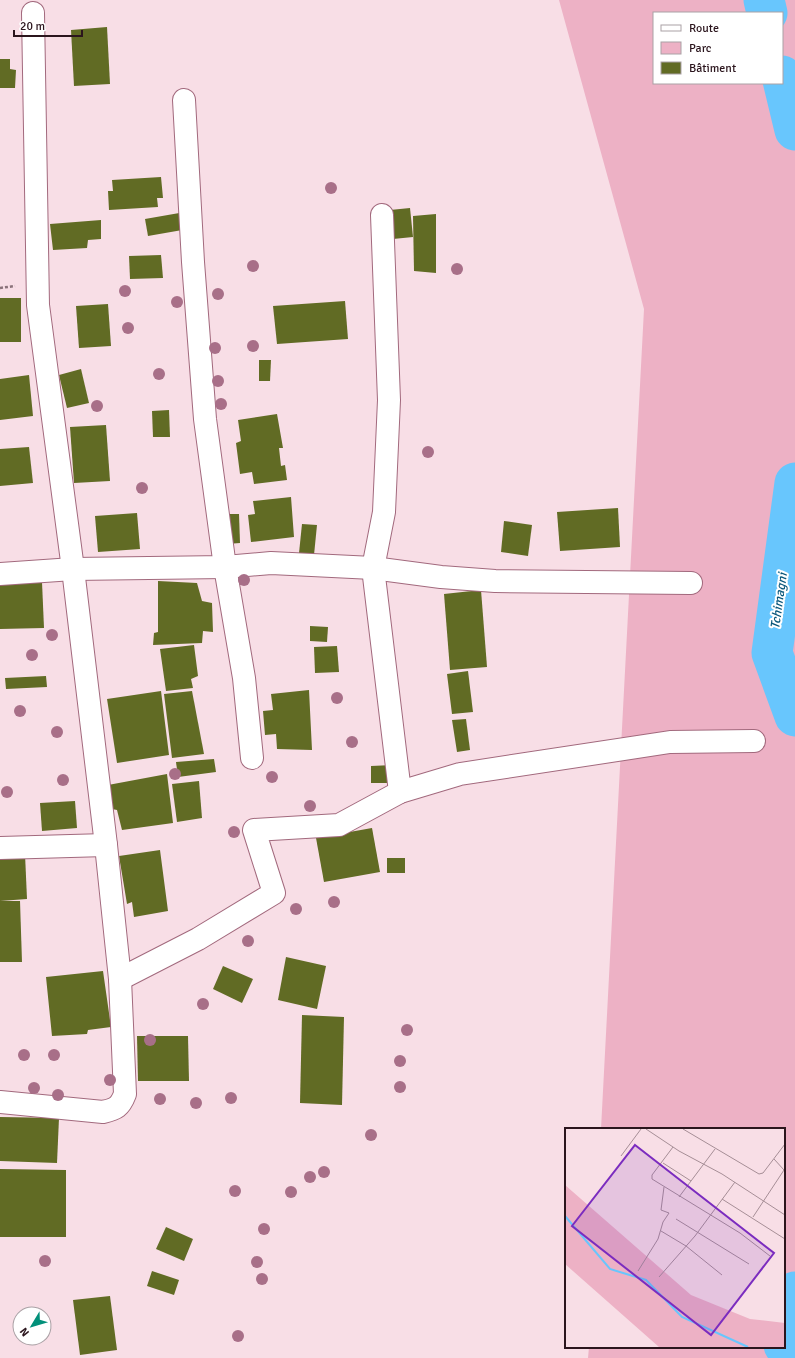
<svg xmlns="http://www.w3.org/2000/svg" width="795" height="1358" viewBox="0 0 795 1358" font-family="Signika,sans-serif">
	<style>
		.green { fill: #edb1c5; fill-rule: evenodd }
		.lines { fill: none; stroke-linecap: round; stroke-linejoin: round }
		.river { stroke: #68c6fd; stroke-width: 41 }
		.building { fill: #616b24 }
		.minor-casing { stroke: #a2697d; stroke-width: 24 }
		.path { stroke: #8b737b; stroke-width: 2.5; stroke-dasharray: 3 2; stroke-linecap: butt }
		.minor { stroke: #fff; stroke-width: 22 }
		.tree { fill: #a86f88 }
		.labels { text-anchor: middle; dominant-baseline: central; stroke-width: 4; stroke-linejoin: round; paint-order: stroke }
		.water-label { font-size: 13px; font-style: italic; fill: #09567a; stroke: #fff }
		.inset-river { fill: none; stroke: #68c6fd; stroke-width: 2 }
		.inset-road { fill: none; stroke: #a68e96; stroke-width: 1 }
		.view { fill: #7b2cbf; fill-opacity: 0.15; stroke: #7b2cbf; stroke-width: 2 }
		.inset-edge { fill: none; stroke: #2b151d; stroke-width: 2 }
	</style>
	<rect width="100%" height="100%" fill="#f8dee6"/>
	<path class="green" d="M 559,0 L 795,0 L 795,1358 L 588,1358 L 589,1347 L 784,1347 L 784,1129 L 601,1129 L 644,309 ZM 654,13 L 782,13 L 782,83 L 654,83 Z"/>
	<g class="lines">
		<g class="river">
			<path d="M 764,0 L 767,13"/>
			<path d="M 782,76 L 795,130"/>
			<path d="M 795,483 L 772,653 L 795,716"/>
			<path d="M 784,1345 L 795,1292"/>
		</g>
	</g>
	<g class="building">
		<path d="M 107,27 L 110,84 L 74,86 L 71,30 Z"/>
		<path d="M 0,59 L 10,59 L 10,69 L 16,70 L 15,88 L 0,88 Z"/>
		<path d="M 161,177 L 163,198 L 157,198 L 158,207 L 109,210 L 108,191 L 113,191 L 112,180 Z"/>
		<path d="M 410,208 L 413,237 L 393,239 L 390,210 Z"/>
		<path d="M 185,212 L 188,229 L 148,236 L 145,219 Z"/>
		<path d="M 436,214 L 436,273 L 414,271 L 413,216 Z"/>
		<path d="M 101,220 L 101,239 L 88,240 L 87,248 L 53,250 L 50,224 Z"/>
		<path d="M 161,255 L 163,278 L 130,279 L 129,256 Z"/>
		<rect x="0" y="298" width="21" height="44"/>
		<path d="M 345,301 L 348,339 L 277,344 L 273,306 Z"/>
		<path d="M 108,304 L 111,346 L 79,348 L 76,306 Z"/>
		<path d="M 259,360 L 271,360 L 270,381 L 259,381 Z"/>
		<path d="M 81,369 L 89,403 L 67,408 L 59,375 Z"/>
		<path d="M 29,375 L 33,416 L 0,420 L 0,379 Z"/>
		<path d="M 169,410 L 170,437 L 153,437 L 152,411 Z"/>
		<path d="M 277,414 L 283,448 L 279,448 L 281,466 L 285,465 L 287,480 L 254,484 L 252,472 L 240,474 L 236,443 L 241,441 L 238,420 Z"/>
		<path d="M 106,425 L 110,481 L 74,483 L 70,427 Z"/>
		<path d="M 29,447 L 33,483 L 0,486 L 0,449 Z"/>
		<path d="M 291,497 L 294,537 L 251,542 L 248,515 L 255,514 L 253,501 Z"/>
		<path d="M 618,508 L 620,547 L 560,551 L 557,512 Z"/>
		<path d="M 137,513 L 140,549 L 98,552 L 95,516 Z"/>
		<path d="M 226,514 L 239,514 L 240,543 L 227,544 Z"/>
		<path d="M 504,521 L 532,525 L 528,556 L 501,552 Z"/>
		<path d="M 302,524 L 317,525 L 314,555 L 299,553 Z"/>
		<path d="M 158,581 L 197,583 L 202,601 L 212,603 L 213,632 L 203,631 L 202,643 L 153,645 L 154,633 L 158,632 Z"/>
		<path d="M 0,582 L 42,582 L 44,628 L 0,629 Z"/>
		<path d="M 481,590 L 487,667 L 450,670 L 444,594 Z"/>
		<path d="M 310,626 L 328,627 L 327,642 L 310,641 Z"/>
		<path d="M 194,645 L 198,676 L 191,679 L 193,688 L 166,691 L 160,649 Z"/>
		<path d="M 337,646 L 339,672 L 315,673 L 314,647 Z"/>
		<path d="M 468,671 L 473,712 L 452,714 L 447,674 Z"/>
		<path d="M 46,676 L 47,687 L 6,689 L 5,678 Z"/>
		<path d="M 309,690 L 312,750 L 277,749 L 276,734 L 265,735 L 263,711 L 273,710 L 271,694 Z"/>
		<path d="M 161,691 L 169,755 L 117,763 L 107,699 Z"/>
		<path d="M 192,691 L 204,754 L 172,758 L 164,694 Z"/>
		<path d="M 466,719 L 470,750 L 457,752 L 452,720 Z"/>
		<path d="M 214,759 L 216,772 L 178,777 L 176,762 Z"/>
		<path d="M 393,765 L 394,783 L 371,783 L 371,766 Z"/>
		<path d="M 167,774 L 173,823 L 122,830 L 117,810 L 112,809 L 108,785 Z"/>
		<path d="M 199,781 L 202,818 L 177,822 L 172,784 Z"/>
		<path d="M 75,801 L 77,828 L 42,831 L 40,803 Z"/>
		<path d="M 372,828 L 380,872 L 324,882 L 316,838 Z"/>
		<path d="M 160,850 L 168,911 L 134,917 L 132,902 L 127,904 L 119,856 Z"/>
		<path d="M 25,854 L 27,899 L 0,901 L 0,855 Z"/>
		<rect x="387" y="858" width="18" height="15"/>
		<path d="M 0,901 L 20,901 L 22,962 L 0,962 Z"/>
		<path d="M 286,957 L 326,966 L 317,1009 L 278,1000 Z"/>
		<path d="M 223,966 L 253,979 L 242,1003 L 213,989 Z"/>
		<path d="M 103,971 L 111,1027 L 88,1030 L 87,1034 L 52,1036 L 46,977 Z"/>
		<path d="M 302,1015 L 344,1017 L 342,1105 L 300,1103 Z"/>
		<path d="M 137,1036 L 188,1036 L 189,1081 L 138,1081 Z"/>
		<path d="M 0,1117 L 59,1118 L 57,1163 L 0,1161 Z"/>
		<path d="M 0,1169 L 66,1170 L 66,1237 L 0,1237 Z"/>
		<path d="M 166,1227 L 193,1239 L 184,1261 L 156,1249 Z"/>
		<path d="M 152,1271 L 179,1280 L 174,1295 L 147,1286 Z"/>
		<path d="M 110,1296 L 117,1350 L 80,1355 L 73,1300 Z"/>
	</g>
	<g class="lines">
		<g class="minor-casing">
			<g id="minor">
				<path d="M 184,100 L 193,262 L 205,419 L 225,567 L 244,678 L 252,758"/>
				<path d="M 382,215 L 389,400 L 384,512 L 373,568 L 400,792"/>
				<path d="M 0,574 L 73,569 L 225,567 L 271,563 L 373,568 L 441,577 L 495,581 L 691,583"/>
				<path d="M 0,848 L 106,845"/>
				<path d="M 120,979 L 198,939 L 274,893 L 254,830 L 339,825 L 400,792 L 460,774 L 670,742 L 754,741"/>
				<path d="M 0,1102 L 103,1112 C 116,1109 120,1107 125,1094 L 120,979 L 106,845 L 73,569 L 38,305 L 33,13"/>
			</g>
		</g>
		<path class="path" d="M 0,288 L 15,286"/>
		<use href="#minor" class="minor"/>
	</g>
	<g class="tree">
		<circle cx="331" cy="188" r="6"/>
		<circle cx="253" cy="266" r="6"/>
		<circle cx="457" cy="269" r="6"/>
		<circle cx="125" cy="291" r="6"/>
		<circle cx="218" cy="294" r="6"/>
		<circle cx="177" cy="302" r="6"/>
		<circle cx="128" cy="328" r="6"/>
		<circle cx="253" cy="346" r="6"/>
		<circle cx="215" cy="348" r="6"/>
		<circle cx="159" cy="374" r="6"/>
		<circle cx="218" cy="381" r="6"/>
		<circle cx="221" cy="404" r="6"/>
		<circle cx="97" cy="406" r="6"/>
		<circle cx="428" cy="452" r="6"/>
		<circle cx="142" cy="488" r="6"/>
		<circle cx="244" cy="580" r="6"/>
		<circle cx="52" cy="635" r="6"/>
		<circle cx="32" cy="655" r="6"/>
		<circle cx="337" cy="698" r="6"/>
		<circle cx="20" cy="711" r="6"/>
		<circle cx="57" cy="732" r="6"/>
		<circle cx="352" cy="742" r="6"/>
		<circle cx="175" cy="774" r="6"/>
		<circle cx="272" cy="777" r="6"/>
		<circle cx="63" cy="780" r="6"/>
		<circle cx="7" cy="792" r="6"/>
		<circle cx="310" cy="806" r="6"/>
		<circle cx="234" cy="832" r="6"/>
		<circle cx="334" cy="902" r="6"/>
		<circle cx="296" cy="909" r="6"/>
		<circle cx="248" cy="941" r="6"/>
		<circle cx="203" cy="1004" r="6"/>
		<circle cx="407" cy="1030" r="6"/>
		<circle cx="150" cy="1040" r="6"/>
		<circle cx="24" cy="1055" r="6"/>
		<circle cx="54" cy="1055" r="6"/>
		<circle cx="400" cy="1061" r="6"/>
		<circle cx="110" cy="1080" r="6"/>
		<circle cx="400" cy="1087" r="6"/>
		<circle cx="34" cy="1088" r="6"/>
		<circle cx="58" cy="1095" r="6"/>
		<circle cx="231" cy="1098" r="6"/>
		<circle cx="160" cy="1099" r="6"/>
		<circle cx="196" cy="1103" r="6"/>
		<circle cx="371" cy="1135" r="6"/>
		<circle cx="324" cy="1172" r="6"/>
		<circle cx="310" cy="1177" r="6"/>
		<circle cx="235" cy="1191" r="6"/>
		<circle cx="291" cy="1192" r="6"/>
		<circle cx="264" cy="1229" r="6"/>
		<circle cx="45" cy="1261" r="6"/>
		<circle cx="257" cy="1262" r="6"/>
		<circle cx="262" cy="1279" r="6"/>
		<circle cx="238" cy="1336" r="6"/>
	</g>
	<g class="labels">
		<g class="water-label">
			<text transform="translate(779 601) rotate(-82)">Tchimagni</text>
		</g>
	</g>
	<g transform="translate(565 1128)">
		<rect width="220" height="220" fill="#f8dee6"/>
		<path d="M 0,57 L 126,167 L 185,191 L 220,195 L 220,219 L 94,219 L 0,136 Z" fill="#edb1c5"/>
		<path class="inset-river" d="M 0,88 L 45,141 L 81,152 L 117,189 L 183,219"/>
		<path class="inset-road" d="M 81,1 L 114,23 L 157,46 L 220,87M 118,1 L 194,46 L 198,45 L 220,16M 108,19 L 87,47 L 87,51 L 175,105 L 205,128M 56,28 L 76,1M 98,35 L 126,53M 114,69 L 150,21M 157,71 L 220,111M 188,89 L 219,42 L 209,31M 111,91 L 184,136M 96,103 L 121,118 L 157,147M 73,143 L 93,111 L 98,94 L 104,85 L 96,82 L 99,59M 94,149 L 130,108 L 170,54"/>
		<path class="view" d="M 70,17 L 209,125 L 146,207 L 7,98 Z"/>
		<rect width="220" height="220" class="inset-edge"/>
	</g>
	<rect x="653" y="12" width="130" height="72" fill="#ffffff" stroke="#aaa1a5"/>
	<rect x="661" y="25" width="20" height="6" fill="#ffffff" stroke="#aaa1a5"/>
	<text x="689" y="32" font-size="12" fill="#2b151d">Route</text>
	<rect x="661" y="42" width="20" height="12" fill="#edb1c5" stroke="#aaa1a5"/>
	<text x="689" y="52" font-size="12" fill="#2b151d">Parc</text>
	<rect x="661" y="62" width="20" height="12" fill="#616b24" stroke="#aaa1a5"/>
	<text x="689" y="72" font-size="12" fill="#2b151d">Bâtiment</text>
	<g transform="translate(32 1326) rotate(232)"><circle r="19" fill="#ffffff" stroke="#aaa1a5"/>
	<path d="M0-3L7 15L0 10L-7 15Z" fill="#02907a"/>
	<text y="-6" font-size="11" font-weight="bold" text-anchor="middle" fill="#2b151d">N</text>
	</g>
	<path d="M14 30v6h68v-6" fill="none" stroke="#2b151d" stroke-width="2"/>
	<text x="20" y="30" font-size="12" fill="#2b151d" stroke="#ffffff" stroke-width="3" paint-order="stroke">20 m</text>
</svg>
